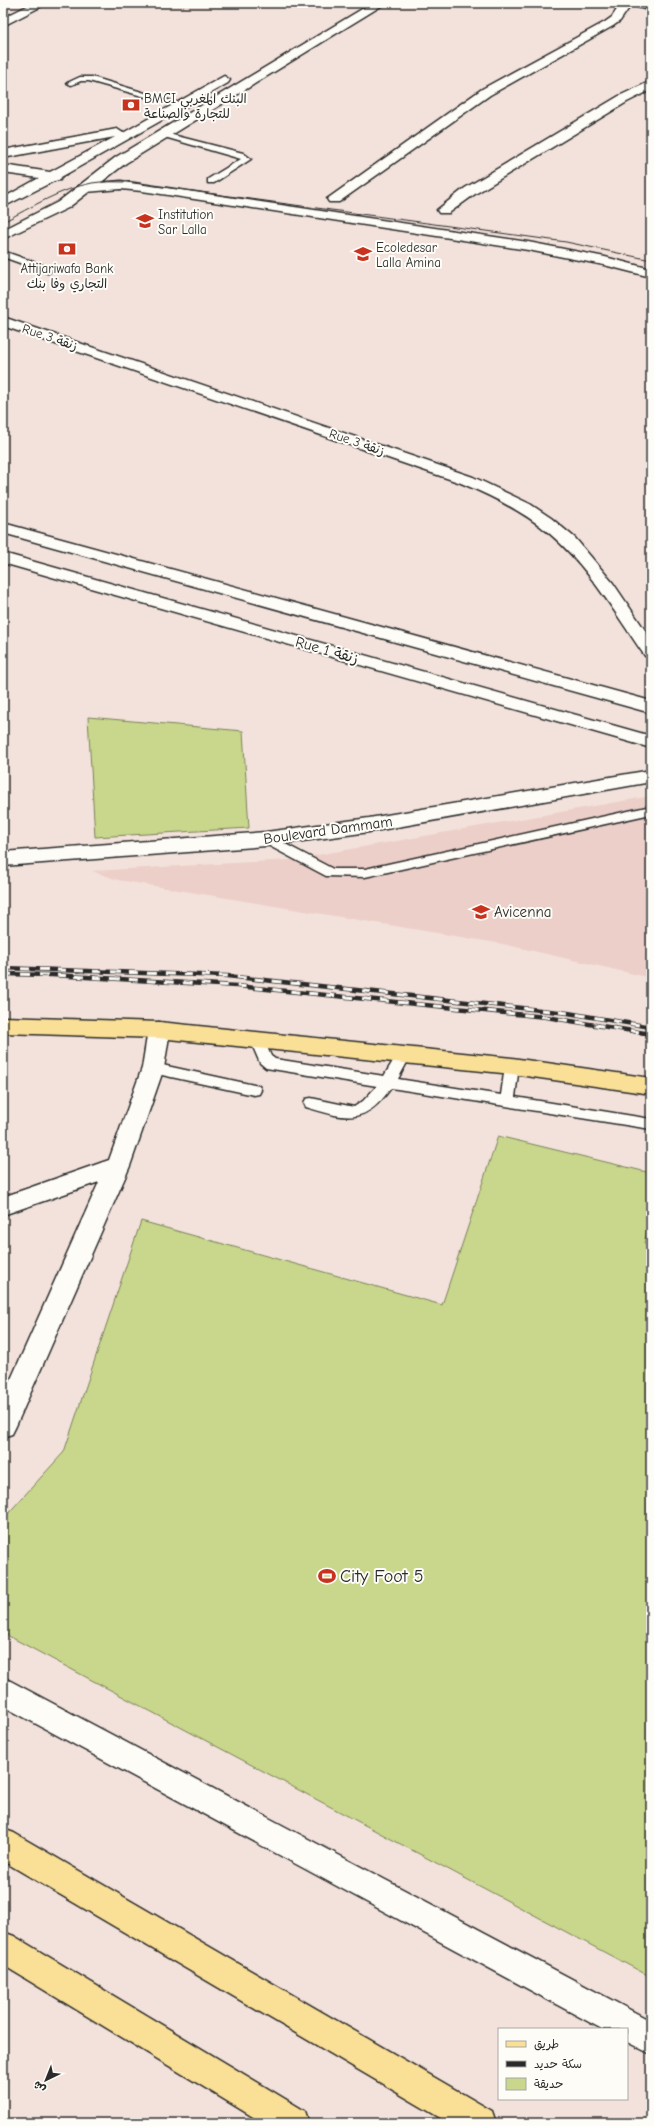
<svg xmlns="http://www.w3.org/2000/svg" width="654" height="2126" viewBox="0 0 654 2126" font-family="'Comic Neue','Playpen Sans Arabic',sans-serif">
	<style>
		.built { fill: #eccfc8 }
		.green { fill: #c8d78b; stroke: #7a815b }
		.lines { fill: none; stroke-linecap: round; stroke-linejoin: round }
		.service-casing { stroke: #2b2b2b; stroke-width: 3 }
		.minor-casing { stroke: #2b2b2b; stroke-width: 3 }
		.tertiary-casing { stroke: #2b2b2b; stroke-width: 3 }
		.secondary-casing { stroke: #2b2b2b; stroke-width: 3 }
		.primary-casing { stroke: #2b2b2b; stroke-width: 3 }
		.trunk-casing { stroke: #2b2b2b; stroke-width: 3 }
		.service { fill: #fdfcf7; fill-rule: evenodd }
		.minor { fill: #fdfcf7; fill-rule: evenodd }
		.tertiary { fill: #fdfcf7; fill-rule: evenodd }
		.secondary { fill: #fdfcf7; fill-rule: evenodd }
		.primary { fill: #fadf96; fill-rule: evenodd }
		.trunk { fill: #fadf96; fill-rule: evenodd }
		.tram { stroke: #2b2b2b; stroke-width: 1 }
		.rail-casing { stroke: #2b2b2b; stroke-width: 4.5 }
		.rail { stroke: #fdfcf7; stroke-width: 3; stroke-dasharray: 9; stroke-linecap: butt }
		.labels { text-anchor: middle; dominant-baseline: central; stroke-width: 4; stroke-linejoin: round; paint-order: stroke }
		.far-poi-label { font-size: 13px; fill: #2b2b2b; stroke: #fdfcf7; text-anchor: start }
		.far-street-label { font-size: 13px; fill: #2b2b2b; stroke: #fdfcf7 }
		.street-label { font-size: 15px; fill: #2b2b2b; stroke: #fdfcf7 }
		.poi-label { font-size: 15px; fill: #2b2b2b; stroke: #fdfcf7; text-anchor: start }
		.near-poi-label { font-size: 18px; fill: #2b2b2b; stroke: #fdfcf7; text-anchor: start }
	</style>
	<rect width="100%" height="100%" fill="#f3e2db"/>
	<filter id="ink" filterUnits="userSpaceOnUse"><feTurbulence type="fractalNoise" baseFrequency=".025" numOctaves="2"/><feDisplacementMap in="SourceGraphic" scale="8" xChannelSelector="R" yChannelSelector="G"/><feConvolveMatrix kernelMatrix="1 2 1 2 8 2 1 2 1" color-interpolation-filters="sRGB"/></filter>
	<g filter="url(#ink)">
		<path class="built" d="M 651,796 L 651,978 L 503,944 L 118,880 L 92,871 L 289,860 Z"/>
		<g class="green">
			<path d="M 88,717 L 243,731 L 249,828 L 95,837 Z"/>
			<path d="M 498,1136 L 651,1173 L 651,1216 L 644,1243 L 651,1245 L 651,1977 L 3,1633 L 3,1519 L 64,1452 L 141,1221 L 442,1305 Z"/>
		</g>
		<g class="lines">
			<g class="service-casing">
				<g id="service">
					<path d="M 80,77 L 92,77 L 185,105 L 181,107 L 89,81 L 81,81 L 71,85 L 67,83 Z"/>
					<path d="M 161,132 L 243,153 L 251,159 L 214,183 L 208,183 L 208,179 L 241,159 L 161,136 Z"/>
					<path d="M 3,251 L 51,268 L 52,270 L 48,273 L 45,272 L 3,257 Z"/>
					<path d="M 651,806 L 651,814 L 365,877 L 326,876 L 262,842 L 260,839 L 266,835 L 270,836 L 333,869 L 365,869 Z"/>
					<path d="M 257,1035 L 262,1036 L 271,1056 L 275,1059 L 384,1076 L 399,1051 L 404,1050 L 409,1051 L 411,1055 L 398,1079 L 501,1095 L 505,1066 L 507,1062 L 512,1061 L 517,1062 L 519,1066 L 515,1097 L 651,1119 L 651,1129 L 391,1088 C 364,1126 346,1119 306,1107 L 304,1103 L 306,1099 L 311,1098 L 354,1107 L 363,1101 L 377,1086 L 266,1068 L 260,1063 L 250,1040 L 252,1036 Z"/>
					<path d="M 153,1063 L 254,1085 L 259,1086 L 261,1090 L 259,1094 L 254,1095 L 148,1072 L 146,1068 L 148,1064 Z"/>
				</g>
			</g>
			<g class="minor-casing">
				<g id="minor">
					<path d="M 33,3 L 48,3 L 3,26 L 3,18 Z"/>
					<path d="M 621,3 L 651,4 L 651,11 L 631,5 L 620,21 L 613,26 L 490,95 L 339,202 L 329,202 L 327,199 L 482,89 L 605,22 L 612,17 Z"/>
					<path d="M 651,81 L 651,90 L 627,102 L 475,194 L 449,213 L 439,213 L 437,210 L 465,188 L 619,96 Z"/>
					<path d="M 121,181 L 528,242 L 605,257 L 651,269 L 651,277 L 604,265 L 528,250 L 142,191 L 121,189 L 86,192 L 79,188 L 86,184 Z"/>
					<path d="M 3,317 L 473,477 L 530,504 L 551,518 L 575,538 L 613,583 L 651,639 L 651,657 L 645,656 C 615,613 589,567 549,533 C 523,511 492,496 461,483 L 3,326 Z"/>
					<path d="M 3,523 L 651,701 L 651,713 L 3,533 Z"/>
					<path d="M 3,553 L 651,736 L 651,748 L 3,563 Z"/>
					<path d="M 159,1022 L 167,1024 L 170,1030 L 164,1068 L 130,1166 L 16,1426 L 12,1434 L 3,1437 L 3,1397 L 99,1182 L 3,1215 L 3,1197 L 109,1160 L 142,1068 L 148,1030 L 151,1024 Z"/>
					<path d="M 3,1677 L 651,2021 L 651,2054 L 627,2042 L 627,2029 L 602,2029 L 3,1706 Z"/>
				</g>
			</g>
			<g class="tertiary-casing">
				<path id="tertiary" d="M 651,770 L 651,782 L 369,832 L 266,846 L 3,866 L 3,852 L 266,832 L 369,818 Z"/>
			</g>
			<g class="secondary-casing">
				<g id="secondary">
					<path d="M 372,3 L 386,3 L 126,163 L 68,208 L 3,239 L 3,230 L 58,202 L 116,157 Z"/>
					<path d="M 224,76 L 230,80 L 228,83 L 61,177 L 60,180 L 54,181 L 3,207 L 3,198 L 39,178 L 3,173 L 3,165 L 50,172 L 115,137 L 3,158 L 3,150 L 117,129 L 123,133 Z"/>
				</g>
			</g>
			<g class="primary-casing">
				<path id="primary" d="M 3,1017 L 159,1022 L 512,1058 L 651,1078 L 651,1094 L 512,1074 L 159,1038 L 3,1033 Z"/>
			</g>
			<g class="trunk-casing">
				<g id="trunk">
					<path d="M 3,1829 L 14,1833 L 492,2111 L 496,2123 L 449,2123 L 3,1861 Z"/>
					<path d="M 3,1932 L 14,1936 L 305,2111 L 309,2123 L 263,2123 L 3,1965 Z"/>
				</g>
			</g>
			<use href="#service" class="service"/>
			<use href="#minor" class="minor"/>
			<use href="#tertiary" class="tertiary"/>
			<use href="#secondary" class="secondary"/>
			<use href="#primary" class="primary"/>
			<use href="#trunk" class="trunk"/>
			<path class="tram" d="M 3,222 C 32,207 60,189 92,183 C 103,181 115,182 126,182 L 566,242 L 651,260"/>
			<g class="rail-casing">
				<g id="rail">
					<path d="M 3,968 L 227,976 L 568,1013 L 651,1027"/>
					<path d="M 3,974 L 52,975 L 237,986 L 546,1017 L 651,1034"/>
				</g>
			</g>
			<use href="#rail" class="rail"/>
		</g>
	</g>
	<defs>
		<g id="bank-bare" transform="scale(1.38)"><path d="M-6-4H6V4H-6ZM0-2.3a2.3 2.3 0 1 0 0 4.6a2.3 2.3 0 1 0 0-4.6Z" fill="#c8321e" stroke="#fdfcf7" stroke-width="2.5" paint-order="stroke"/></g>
		<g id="school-bare" transform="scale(1.38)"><path d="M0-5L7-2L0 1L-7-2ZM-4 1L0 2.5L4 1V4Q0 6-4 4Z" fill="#c8321e" stroke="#fdfcf7" stroke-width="2.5" paint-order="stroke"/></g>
		<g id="stadium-bare" transform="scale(1.38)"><path d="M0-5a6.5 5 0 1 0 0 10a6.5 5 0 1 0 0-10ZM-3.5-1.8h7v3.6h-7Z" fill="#c8321e" stroke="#fdfcf7" stroke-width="2.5" paint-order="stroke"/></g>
	</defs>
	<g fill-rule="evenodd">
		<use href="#bank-bare" x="131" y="105"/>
		<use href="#school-bare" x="145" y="221"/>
		<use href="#bank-bare" x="67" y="249"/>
		<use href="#school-bare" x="363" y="254"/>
		<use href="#school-bare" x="481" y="912"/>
		<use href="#stadium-bare" x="327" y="1576"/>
	</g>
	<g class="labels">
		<g class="far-poi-label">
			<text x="144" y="98">BMCI البنك المغربي<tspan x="144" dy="15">للتجارة والصناعة</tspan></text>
			<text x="158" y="214">Institution<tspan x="158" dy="15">Sar Lalla</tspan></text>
			<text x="376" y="247">Ecoledesar<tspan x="376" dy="15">Lalla Amina</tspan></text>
			<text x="67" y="268" text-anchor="middle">Attijariwafa Bank<tspan x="67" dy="15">التجاري وفا بنك</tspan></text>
		</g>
		<g class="far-street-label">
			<text transform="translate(50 337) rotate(19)">Rue 3 زنقة</text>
			<text transform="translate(357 442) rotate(19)">Rue 3 زنقة</text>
		</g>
		<g class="street-label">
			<text transform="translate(327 650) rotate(16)">Rue 1 زنقة</text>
			<text transform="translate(328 830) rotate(-8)">Boulevard Dammam</text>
		</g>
		<g class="poi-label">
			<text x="494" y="912">Avicenna</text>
		</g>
		<g class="near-poi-label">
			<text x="340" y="1576">City Foot 5</text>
		</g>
	</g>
	<rect width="654" height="2126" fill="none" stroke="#fdfcf7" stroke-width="16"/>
	<rect x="8" y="8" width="638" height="2110" fill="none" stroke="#2b2b2b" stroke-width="1.5" filter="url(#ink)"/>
	<rect x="498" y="2028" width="130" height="72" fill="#fdfcf7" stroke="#a9a8a5"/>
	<rect x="506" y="2041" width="20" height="6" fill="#fadf96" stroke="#a9a8a5"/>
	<text x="534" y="2048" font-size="12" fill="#2b2b2b">طريق</text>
	<rect x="506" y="2061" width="20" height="6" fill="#2b2b2b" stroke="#a9a8a5"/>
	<text x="534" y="2068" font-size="12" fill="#2b2b2b">سكة حديد</text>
	<rect x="506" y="2078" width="20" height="12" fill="#c8d78b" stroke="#a9a8a5"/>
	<text x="534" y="2088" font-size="12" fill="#2b2b2b">حديقة</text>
	<g transform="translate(46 2080) rotate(223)" stroke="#fdfcf7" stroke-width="3" paint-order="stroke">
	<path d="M0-3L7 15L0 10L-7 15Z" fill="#2b2b2b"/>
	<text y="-6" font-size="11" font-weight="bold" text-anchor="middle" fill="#2b2b2b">ش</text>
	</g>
</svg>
